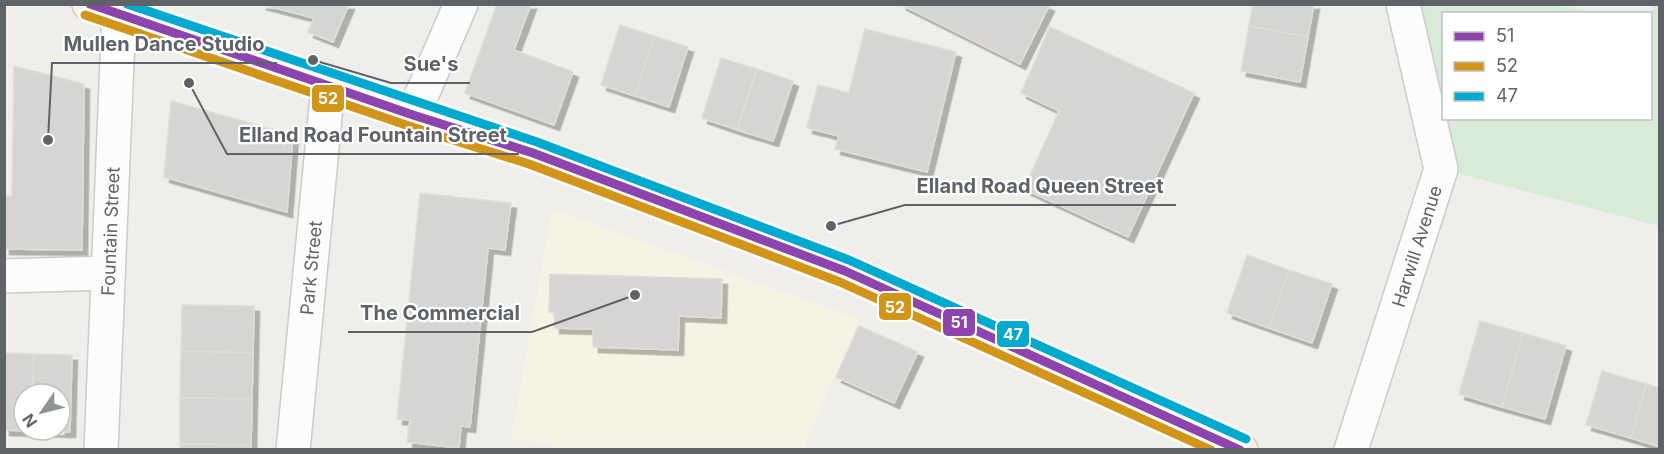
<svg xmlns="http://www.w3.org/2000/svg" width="1664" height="454" viewBox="0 0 1664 454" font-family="Inter,sans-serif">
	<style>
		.commercial { fill: #f7f3e4 }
		.green { fill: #d8ebd6 }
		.building { fill: #d6d5d3; stroke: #deddd9; stroke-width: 1.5; filter: url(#shadow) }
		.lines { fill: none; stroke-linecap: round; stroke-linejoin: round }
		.street-casing { stroke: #cbcccc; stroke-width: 36 }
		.primary-casing { stroke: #d7ceb8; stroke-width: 36 }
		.street { stroke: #fdfcfc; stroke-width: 33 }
		.primary { stroke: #f4f2e9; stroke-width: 33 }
		.bus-1-casing { stroke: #fff; stroke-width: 14 }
		.bus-2-casing { stroke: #fff; stroke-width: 14 }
		.bus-3-casing { stroke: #fff; stroke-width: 14 }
		.bus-1 { stroke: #8e44ad; stroke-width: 9 }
		.bus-2 { stroke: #d1951a; stroke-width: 9 }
		.bus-3 { stroke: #00a9ce; stroke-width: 9 }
		.labels { text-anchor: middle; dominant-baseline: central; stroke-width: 4.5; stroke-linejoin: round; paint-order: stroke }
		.street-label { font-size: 18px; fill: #5f6368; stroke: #fff }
		.leader { fill: none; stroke: #5f6368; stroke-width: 2 }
		.callout-dot { fill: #5f6368; stroke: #fff; stroke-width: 2 }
		.callout-label { font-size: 20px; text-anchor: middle; font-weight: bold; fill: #5f6368; stroke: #fff; stroke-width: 4.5; stroke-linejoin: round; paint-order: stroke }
		.line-badge { stroke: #fff; stroke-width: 2 }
		.badge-label { font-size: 16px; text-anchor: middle; font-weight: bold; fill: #fff }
	</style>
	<defs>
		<filter id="shadow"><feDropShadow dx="5.5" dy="5.5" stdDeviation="0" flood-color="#0004"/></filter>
	</defs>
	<rect width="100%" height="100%" fill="#efeeea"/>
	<path class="commercial" d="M 552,209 L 859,319 L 807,440 L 807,449 L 551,450 L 550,444 L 511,439 Z"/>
	<path class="green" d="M 1403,5 L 1550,5 L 1602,13 L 1444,14 L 1444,118 L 1650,118 L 1651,20 L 1653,5 L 1659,5 L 1659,226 L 1441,169 Z"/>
	<g class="building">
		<path d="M 260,4 L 349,4 L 333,42 L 308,32 L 314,18 Z"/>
		<path d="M 497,4 L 531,4 L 514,50 L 573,72 L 554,125 L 465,93 Z"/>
		<path d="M 900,4 L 1045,4 L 1049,6 L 1020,64 Z"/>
		<path d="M 1253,4 L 1314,4 L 1308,37 L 1249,26 Z"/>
		<path d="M 620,25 L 654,36 L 635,96 L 601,85 Z"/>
		<path d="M 1249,26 L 1308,37 L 1300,82 L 1241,71 Z"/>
		<path d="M 1050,27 L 1194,93 L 1128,237 L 1024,189 L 1059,111 L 1021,93 Z"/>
		<path d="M 865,29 L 956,52 L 927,172 L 835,149 L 839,136 L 807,128 L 818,85 L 849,93 Z"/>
		<path d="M 654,36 L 688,47 L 669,107 L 635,96 Z"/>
		<path d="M 721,58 L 757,69 L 737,130 L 702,118 Z"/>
		<path d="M 14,66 L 84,84 L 82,250 L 4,249 L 4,196 L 12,196 Z"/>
		<path d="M 757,69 L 793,81 L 773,141 L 737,130 Z"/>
		<path d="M 171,101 L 293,135 L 287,212 L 164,177 Z"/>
		<path d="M 420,193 L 511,203 L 505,250 L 488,248 L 470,427 L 461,426 L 459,448 L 407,442 L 410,420 L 397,419 Z"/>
		<path d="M 1247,255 L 1289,270 L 1269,328 L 1227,313 Z"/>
		<path d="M 1289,270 L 1332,284 L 1312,343 L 1269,328 Z"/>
		<path d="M 550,274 L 722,279 L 721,318 L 679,316 L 678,350 L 593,347 L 593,329 L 554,328 L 555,312 L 549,312 Z"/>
		<path d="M 182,305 L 254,306 L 253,353 L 181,351 Z"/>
		<path d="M 1480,321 L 1523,333 L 1502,407 L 1459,394 Z"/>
		<path d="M 859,326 L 918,352 L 894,403 L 836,377 Z"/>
		<path d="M 1523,333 L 1566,346 L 1545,419 L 1502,407 Z"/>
		<path d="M 181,351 L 253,353 L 252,399 L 180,398 Z"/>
		<path d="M 4,353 L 34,354 L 32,394 L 24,394 L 24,430 L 31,431 L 4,430 Z"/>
		<path d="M 34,354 L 72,355 L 70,432 L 31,431 L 60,430 L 60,394 L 32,394 Z"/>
		<path d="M 1602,371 L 1646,384 L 1631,438 L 1586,425 Z"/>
		<path d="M 1646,384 L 1660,388 L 1660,447 L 1631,438 Z"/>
		<path d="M 180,398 L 252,399 L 251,445 L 180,444 Z"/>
		<path d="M 180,444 L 251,445 L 251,450 L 180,450 Z"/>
	</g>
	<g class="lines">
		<g class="street-casing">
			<g id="street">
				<path d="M 413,115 L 461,4"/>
				<path d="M 4,276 L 108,273"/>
				<path id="s1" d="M 101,450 L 119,13"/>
				<path id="s2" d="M 293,450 L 328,86"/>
				<path id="s3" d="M 1351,450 L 1441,169 L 1403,4"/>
			</g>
		</g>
		<g class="primary-casing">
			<path id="primary" d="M 89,4 L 413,115 L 533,153 L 845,271 L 1241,450"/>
		</g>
		<use href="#street" class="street"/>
		<use href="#primary" class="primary"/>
		<g class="bus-1-casing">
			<path id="bus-1" d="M 90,4 L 413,115 L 533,153 L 845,271 L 1240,450"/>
		</g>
		<g class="bus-2-casing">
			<path id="bus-2" d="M 85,15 L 409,126 L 529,164 L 840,282 L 1211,450"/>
		</g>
		<g class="bus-3-casing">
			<path id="bus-3" d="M 127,4 L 537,142 L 849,260 L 1246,439"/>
		</g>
		<use href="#bus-1" class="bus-1"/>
		<use href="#bus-2" class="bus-2"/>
		<use href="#bus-3" class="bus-3"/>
	</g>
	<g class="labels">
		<g class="street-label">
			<text stroke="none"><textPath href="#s1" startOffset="219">Fountain Street</textPath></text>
			<text stroke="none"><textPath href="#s3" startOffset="214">Harwill Avenue</textPath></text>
			<text stroke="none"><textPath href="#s2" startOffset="183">Park Street</textPath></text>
		</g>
	</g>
	<path class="leader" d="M48 140L52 63H277M313 60L391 83H470M189 83L227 154H519M831 226L905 205H1176M635 295L532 332H348"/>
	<g class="callout-dot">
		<circle cx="48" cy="140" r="6"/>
		<circle cx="313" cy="60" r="6"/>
		<circle cx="189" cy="83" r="6"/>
		<circle cx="831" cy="226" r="6"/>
		<circle cx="635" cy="295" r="6"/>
	</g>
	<g class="callout-label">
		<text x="164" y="51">Mullen Dance Studio</text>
		<text x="431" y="71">Sue's</text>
		<text x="373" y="142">Elland Road Fountain Street</text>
		<text x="1040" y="193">Elland Road Queen Street</text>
		<text x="440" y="320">The Commercial</text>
	</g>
	<g class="line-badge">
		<rect x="311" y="84" width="34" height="29" rx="6" fill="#d1951a"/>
		<rect x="878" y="292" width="34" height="29" rx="6" fill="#d1951a"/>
		<rect x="942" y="308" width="34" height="29" rx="6" fill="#8e44ad"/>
		<rect x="996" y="320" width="34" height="28" rx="6" fill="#00a9ce"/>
	</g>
	<g class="badge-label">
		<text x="328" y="104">52</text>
		<text x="895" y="313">52</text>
		<text x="959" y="328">51</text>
		<text x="1013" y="340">47</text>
	</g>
	<rect width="1664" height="454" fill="none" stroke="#5f6368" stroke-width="12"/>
	<rect x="1442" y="12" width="210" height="108" fill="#ffffff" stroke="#bfc1c3" stroke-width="1.5"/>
	<rect x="1454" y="32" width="30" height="9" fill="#8e44ad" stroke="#bfc1c3" stroke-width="1.5"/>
	<text x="1496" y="42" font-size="18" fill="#5f6368">51</text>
	<rect x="1454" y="62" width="30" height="9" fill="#d1951a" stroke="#bfc1c3" stroke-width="1.5"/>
	<text x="1496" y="72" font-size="18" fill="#5f6368">52</text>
	<rect x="1454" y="92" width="30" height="9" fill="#00a9ce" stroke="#bfc1c3" stroke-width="1.5"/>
	<text x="1496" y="102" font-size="18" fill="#5f6368">47</text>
	<g transform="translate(42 412) rotate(235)"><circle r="28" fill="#ffffff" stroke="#bfc1c3" stroke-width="1.5"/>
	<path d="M0-4.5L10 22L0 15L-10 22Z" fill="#919496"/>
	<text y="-9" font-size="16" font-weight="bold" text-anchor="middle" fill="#5f6368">N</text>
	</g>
</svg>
